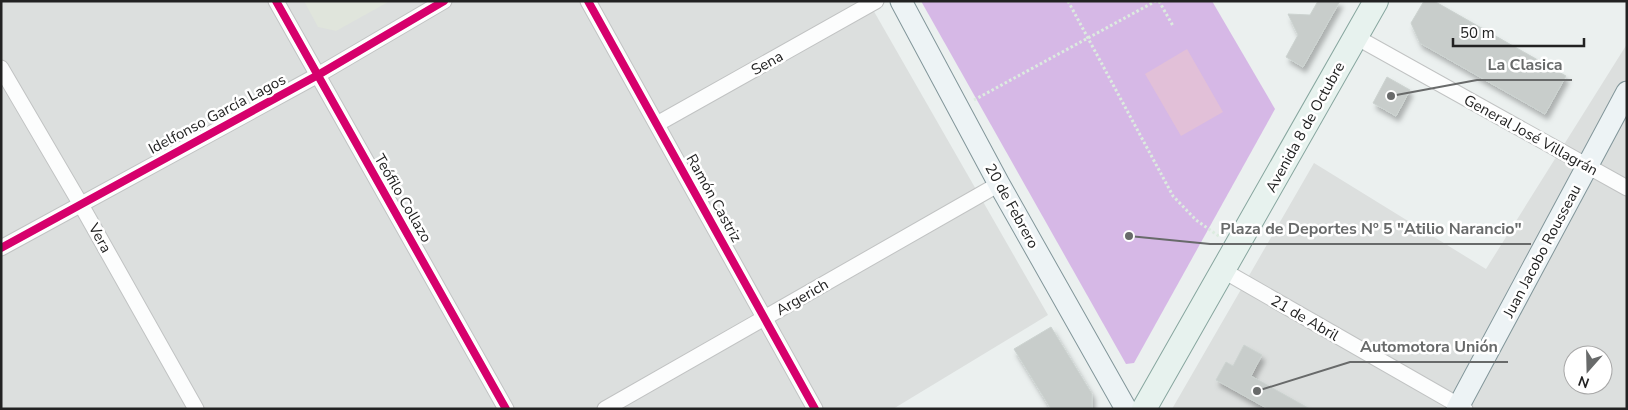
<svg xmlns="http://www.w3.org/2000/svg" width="1628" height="410" viewBox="0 0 1628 410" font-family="'Nunito Sans',sans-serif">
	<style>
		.residential { fill: #dcdfde; fill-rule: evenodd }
		.industrial { fill: #e0e5dc }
		.pitch { fill: #d6b8e6 }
		.water { fill: #e2c0d8 }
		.building { fill: #c8cdcb; stroke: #ccd3d0; filter: url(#shadow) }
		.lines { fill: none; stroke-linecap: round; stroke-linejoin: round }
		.street-casing { stroke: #c1c3c3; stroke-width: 17 }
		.secondary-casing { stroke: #82969a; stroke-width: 23 }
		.primary-casing { stroke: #87a69f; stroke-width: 26 }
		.path { stroke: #dcecdf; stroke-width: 3; stroke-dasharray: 2.5 2.5; stroke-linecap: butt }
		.street { stroke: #fcfdfd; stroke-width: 15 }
		.secondary { stroke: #edf3f5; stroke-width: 21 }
		.primary { stroke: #e7f2ee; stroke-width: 24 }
		.cycleway-casing { stroke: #fff; stroke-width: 11 }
		.cycleway { stroke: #d6006c; stroke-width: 8 }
		.labels { text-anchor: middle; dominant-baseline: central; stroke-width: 5; stroke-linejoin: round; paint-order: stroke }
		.street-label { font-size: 15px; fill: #222; stroke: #fff }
		.leader { fill: none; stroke: #686a6a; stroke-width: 2 }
		.callout-dot { fill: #686a6a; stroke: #fff; stroke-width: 2 }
		.callout-label { font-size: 16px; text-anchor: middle; font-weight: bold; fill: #686a6a; stroke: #fff; stroke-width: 5; stroke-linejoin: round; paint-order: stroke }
	</style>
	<defs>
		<filter id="shadow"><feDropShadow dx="3" dy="5.5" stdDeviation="2.5" flood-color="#0004"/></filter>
	</defs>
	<rect width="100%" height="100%" fill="#ebf0ef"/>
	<g class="residential">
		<path d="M 1,1 L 868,1 L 1048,315 L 893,409 L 1,409 Z"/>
		<path d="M 1627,44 L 1627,409 L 1172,409 L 1314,163 L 1486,269 ZM 1573,355 L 1603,355 L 1603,385 L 1573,385 Z"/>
	</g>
	<path class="industrial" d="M 304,1 L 390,1 L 336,31 L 318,27 Z"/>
	<path class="pitch" d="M 921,1 L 1212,1 L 1275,109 L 1134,363 L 1126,364 Z"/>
	<path class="water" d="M 1187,49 L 1223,112 L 1181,136 L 1145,74 Z"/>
	<g class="building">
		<path d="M 1318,1 L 1340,1 L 1303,67 L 1286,57 L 1298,35 L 1288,14 L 1310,15 Z"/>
		<path d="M 1424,1 L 1434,1 L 1566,76 L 1545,114 L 1420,43 L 1411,23 Z"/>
		<path d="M 1387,77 L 1410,90 L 1396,116 L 1373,103 Z"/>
		<path d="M 1051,327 L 1092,394 L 1092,409 L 1051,409 L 1014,349 Z"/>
		<path d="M 1244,345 L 1262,355 L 1251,376 L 1310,409 L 1268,409 L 1216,380 L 1226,362 L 1233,366 Z"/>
	</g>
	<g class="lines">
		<g class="street-casing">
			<g id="street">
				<path d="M 276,1 L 506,409"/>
				<path d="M 588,1 L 815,409"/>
				<path d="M 1356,37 L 1627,188"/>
				<path d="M 1,68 L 80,203 L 196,409"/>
				<path d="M 657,124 L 876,1"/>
				<path d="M 1,248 L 318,75 L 444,1"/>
				<path d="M 1224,271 L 1465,409"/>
				<path d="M 605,409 L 999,184"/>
			</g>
		</g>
		<g class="secondary-casing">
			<g id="secondary">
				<path d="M 901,1 L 999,184 L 1126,409"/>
				<path d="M 1457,409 L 1627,92"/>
			</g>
		</g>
		<g class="primary-casing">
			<path id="primary" d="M 1144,409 L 1376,1"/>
		</g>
		<g class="path">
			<path d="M 1068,1 L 1173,196 L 1196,220 L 1220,237"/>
			<path d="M 1159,1 L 1173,26"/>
			<path d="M 974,100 L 1156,1"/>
		</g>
		<use href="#street" class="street"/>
		<use href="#secondary" class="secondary"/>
		<use href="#primary" class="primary"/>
		<g class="cycleway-casing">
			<g id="cycleway">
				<path d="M 276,1 L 506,409"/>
				<path d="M 588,1 L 815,409"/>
				<path d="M 1,248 L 318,75 L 444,1"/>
			</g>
		</g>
		<use href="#cycleway" class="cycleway"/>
	</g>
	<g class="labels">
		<g class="street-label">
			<text transform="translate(767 63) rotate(-29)">Sena</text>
			<text transform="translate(217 114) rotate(-28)">Idelfonso García Lagos</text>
			<text transform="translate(1305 127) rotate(-61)">Avenida 8 de Octubre</text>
			<text transform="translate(1531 135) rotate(29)">General José Villagrán</text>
			<text transform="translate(403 198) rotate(60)">Teófilo Collazo</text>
			<text transform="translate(714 198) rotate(61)">Ramón Castriz</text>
			<text transform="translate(1012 206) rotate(61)">20 de Febrero</text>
			<text transform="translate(100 238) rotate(61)">Vera</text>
			<text transform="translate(1542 251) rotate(-62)">Juan Jacobo Rousseau</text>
			<text transform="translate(802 297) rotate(-30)">Argerich</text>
			<text transform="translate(1305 318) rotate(30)">21 de Abril</text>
		</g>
	</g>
	<path class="leader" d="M1391 96L1477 80H1572M1129 236L1210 244H1531M1257 391L1350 362H1508"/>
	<g class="callout-dot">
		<circle cx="1391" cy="96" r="5"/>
		<circle cx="1129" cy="236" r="5"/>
		<circle cx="1257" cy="391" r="5"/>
	</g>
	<g class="callout-label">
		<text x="1525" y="70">La Clasica</text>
		<text x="1371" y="234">Plaza de Deportes Nº 5 "Atilio Narancio"</text>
		<text x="1429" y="352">Automotora Unión</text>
	</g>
	<rect width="1628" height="410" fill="none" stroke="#222222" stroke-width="5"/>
	<g transform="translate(1588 370) rotate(200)"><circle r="24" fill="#ffffff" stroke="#a7a7a7"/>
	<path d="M0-4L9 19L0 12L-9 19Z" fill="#686a6a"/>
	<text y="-8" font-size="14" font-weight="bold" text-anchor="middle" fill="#222222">N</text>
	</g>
	<path d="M1453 38v8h131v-8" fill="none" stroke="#222222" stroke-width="2.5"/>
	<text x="1460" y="38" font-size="15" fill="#222222" stroke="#ffffff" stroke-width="4" paint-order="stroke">50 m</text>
</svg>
